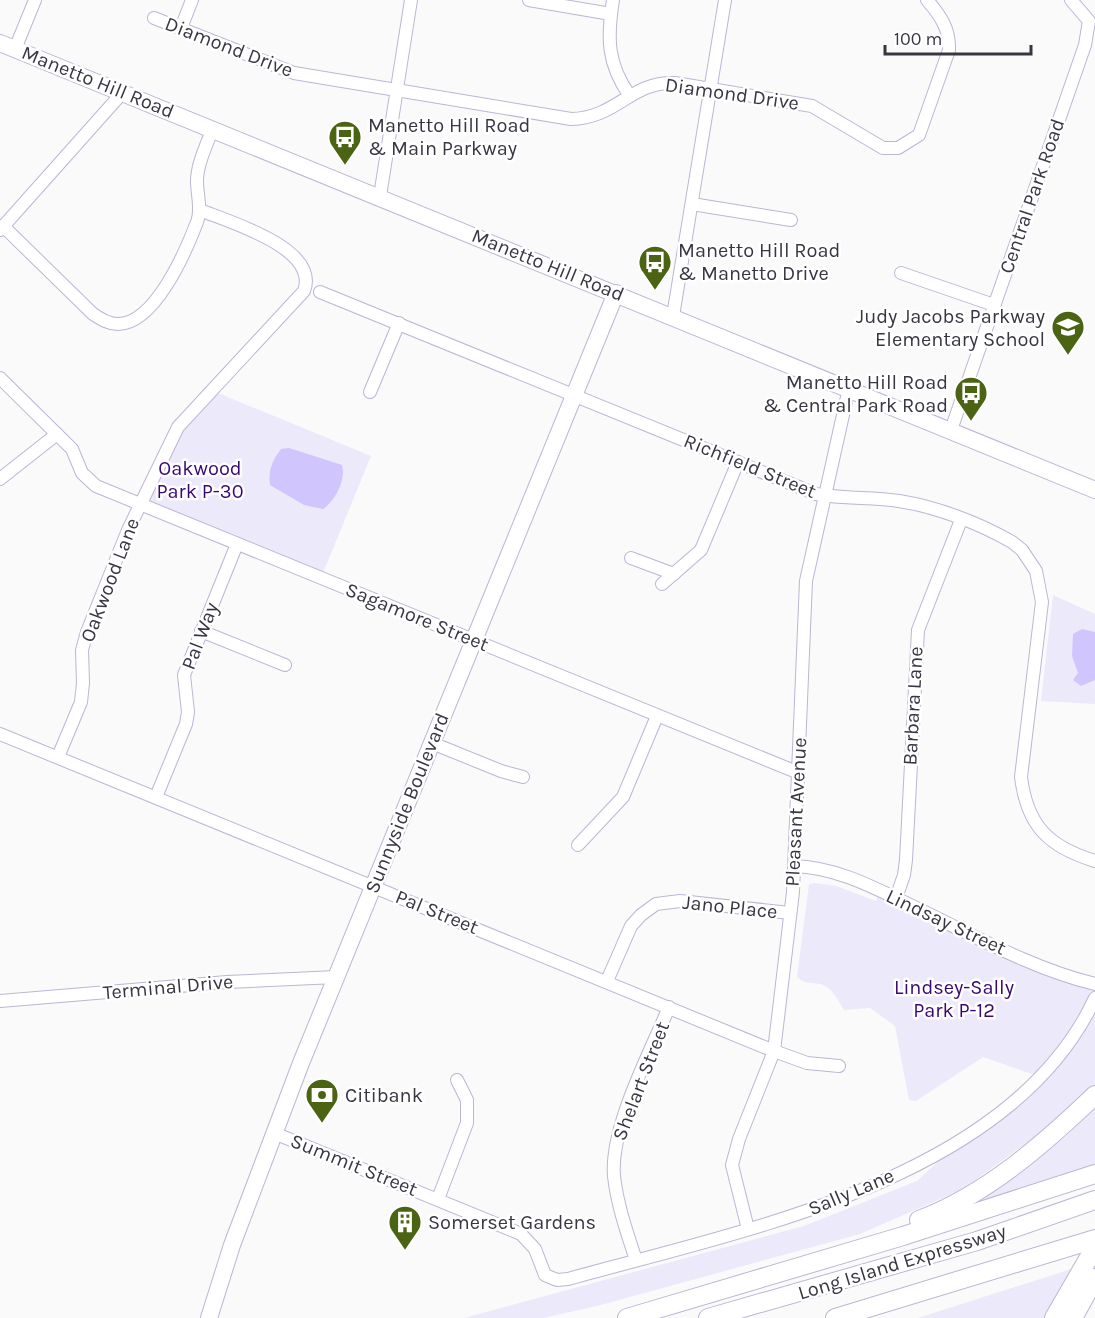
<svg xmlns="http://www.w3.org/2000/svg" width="1095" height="1318" viewBox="0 0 1095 1318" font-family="Karla,sans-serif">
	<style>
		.green { fill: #ece9fa }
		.water { fill: #d1c5fd }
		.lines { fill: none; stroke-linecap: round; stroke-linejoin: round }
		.minor-casing { stroke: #bbb6d3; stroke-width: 14 }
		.major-casing { stroke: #bbb6d3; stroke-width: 18 }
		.highway-casing { stroke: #bbb6d3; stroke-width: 20 }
		.minor { stroke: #fff; stroke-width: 12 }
		.major { stroke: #fff; stroke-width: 16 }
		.highway { stroke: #fff; stroke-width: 18 }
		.labels { text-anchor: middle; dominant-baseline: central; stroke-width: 5; stroke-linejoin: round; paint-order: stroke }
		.street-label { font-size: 20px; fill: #383642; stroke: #fff }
		.poi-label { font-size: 20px; fill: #383642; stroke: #fff; text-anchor: start }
		.park-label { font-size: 20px; fill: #380774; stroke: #fff }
	</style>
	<rect width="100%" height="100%" fill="#fafafa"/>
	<g class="green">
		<path d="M 218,393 L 371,456 L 323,573 L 145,502 L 180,429 Z"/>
		<path d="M 1053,595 L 1095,614 L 1095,704 L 1041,701 Z"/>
		<path d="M 815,883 L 836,886 L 876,901 L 880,891 L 1095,985 L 1095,1086 L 1051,1125 L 963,1189 L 860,1234 L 597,1306 L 543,1318 L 464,1318 L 804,1226 L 917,1181 L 979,1124 L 1040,1077 L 983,1057 L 916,1101 L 909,1100 L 895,1026 L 870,1008 L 844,1010 C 838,1000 832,987 820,984 C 809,982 805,984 797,977 L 809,884 Z"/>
		<path d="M 1095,1108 L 1095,1165 L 988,1200 L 985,1197 L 1065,1137 Z"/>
		<path d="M 1079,1266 L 1048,1318 L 918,1318 L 1059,1273 Z"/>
	</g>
	<g class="water">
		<path d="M 289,448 L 342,465 C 346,479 336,500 323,509 L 304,505 L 270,485 C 268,470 272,461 281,449 Z"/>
		<path d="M 1082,629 L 1095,632 L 1095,680 L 1081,686 L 1073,680 L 1078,673 L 1072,656 L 1073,634 Z"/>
	</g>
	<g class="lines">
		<g class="minor-casing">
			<g id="minor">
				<path d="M 529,0 L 611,14"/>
				<path d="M 613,0 C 607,38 607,64 630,96"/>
				<path d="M 154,18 L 294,73 L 571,119 C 617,118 631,81 675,83 L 812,106 L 883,148 L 898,148 L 919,135 L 949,50 C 950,29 940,15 927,0"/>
				<path d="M 181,28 L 192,0"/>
				<path d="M 15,49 L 35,0"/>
				<path d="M 380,196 L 411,0"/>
				<path d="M 692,204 L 791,220"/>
				<path d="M 3,226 L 93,314 C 101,319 108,324 118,324 C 155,324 186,251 197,222 C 202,209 197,195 197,181 C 197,164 207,144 213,128"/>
				<path d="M 0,230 L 123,92"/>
				<path d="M 901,273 L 994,305"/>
				<path d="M 320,292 L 816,494 C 844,499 872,497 899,501 C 937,507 979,523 1012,542 L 1022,550 L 1036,571 L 1042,602 L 1021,777 C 1027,826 1049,847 1095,861"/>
				<path d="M 673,316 L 725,0"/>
				<path d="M 0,378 L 72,449 L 82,473 L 96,486 L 799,773"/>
				<path d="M 370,392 L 399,323"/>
				<path d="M 951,430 L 1085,45 L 1089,21 L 1071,0"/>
				<path d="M 0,479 L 57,434"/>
				<path d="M 631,558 L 674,574"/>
				<path d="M 662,584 L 701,550 L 738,462"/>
				<path d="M 201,631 L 285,665"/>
				<path d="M 0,734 L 774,1051 L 807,1063 L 839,1066"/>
				<path d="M 432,743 L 501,771 L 523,777"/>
				<path d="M 58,757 L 81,702 L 83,683 L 82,650 L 87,632 L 128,530 L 178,427 L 304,291 C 320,248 229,222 200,210"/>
				<path d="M 156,797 L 186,724 L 188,712 L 184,675 L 237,544"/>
				<path d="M 578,845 L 623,797 L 657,716"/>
				<path d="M 794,866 C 834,867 871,886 906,903 C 968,932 1029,968 1095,984"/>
				<path d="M 896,898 L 904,875 L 906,860 L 918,630 L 961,520"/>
				<path d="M 607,981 L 631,926 L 641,915 L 656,904 L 680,901 L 790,913"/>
				<path d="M 0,1001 L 227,982 L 336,977"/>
				<path d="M 274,1133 L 521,1234 L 535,1249 L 545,1275 L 557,1280 L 568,1279 C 743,1230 1011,1180 1095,998"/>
				<path d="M 438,1199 L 467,1123 L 467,1100 L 457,1080"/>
				<path d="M 748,1229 L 732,1165 L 739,1139 L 774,1051 L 793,892 L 806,581 L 849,388"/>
				<path d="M 636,1260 C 627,1233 617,1204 614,1176 C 610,1127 650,1053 669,1007"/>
			</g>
		</g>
		<g class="major-casing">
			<g id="major">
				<path d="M 0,43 L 1095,490"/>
				<path d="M 209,1318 L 232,1245 L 301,1063 L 616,293"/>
			</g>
		</g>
		<g class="highway-casing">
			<g id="highway">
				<path d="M 919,1220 C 986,1195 1045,1143 1095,1095"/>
				<path d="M 627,1318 L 903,1236 L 1095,1174"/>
				<path d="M 708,1318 L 977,1241 L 1095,1200"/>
				<path d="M 835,1318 L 1095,1239"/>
				<path d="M 1054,1318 L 1095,1247"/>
				<path d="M 1073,1318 L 1095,1278"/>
			</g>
		</g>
		<use href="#minor" class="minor"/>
		<use href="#major" class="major"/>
		<use href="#highway" class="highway"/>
	</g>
	<defs>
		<g id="bus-pin" transform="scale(1.725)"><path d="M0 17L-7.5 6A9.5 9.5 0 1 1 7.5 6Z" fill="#4b6413" stroke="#fff"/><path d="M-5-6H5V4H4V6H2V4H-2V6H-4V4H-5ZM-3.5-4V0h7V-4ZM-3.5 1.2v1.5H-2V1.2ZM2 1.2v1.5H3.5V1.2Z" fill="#fff"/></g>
		<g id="school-pin" transform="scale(1.725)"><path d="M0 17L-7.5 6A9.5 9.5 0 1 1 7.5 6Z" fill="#4b6413" stroke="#fff"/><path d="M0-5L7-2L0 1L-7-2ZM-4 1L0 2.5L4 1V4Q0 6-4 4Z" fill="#fff"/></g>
		<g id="bank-pin" transform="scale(1.725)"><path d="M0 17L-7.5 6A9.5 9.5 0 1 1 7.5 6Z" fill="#4b6413" stroke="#fff"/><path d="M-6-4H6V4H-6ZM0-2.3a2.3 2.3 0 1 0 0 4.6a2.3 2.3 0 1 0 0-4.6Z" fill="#fff"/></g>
		<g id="building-pin" transform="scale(1.725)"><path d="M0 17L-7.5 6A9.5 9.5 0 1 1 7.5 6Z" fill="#4b6413" stroke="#fff"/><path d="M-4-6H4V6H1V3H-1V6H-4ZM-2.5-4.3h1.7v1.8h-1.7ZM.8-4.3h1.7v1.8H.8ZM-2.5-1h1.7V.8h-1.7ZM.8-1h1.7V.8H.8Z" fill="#fff"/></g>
	</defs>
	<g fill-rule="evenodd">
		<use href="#bus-pin" x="345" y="137"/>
		<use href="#bus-pin" x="655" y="262"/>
		<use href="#school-pin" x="1068" y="327"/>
		<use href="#bus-pin" x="971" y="393"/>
		<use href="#bank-pin" x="322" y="1095"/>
		<use href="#building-pin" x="405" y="1222"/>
	</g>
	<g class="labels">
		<g class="street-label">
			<text transform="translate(229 47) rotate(21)">Diamond Drive</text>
			<text transform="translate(98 82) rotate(22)">Manetto Hill Road</text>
			<text transform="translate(732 94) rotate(8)">Diamond Drive</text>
			<text transform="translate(1032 196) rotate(-71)">Central Park Road</text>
			<text transform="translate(548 265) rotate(22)">Manetto Hill Road</text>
			<text transform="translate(750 466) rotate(22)">Richfield Street</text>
			<text transform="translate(110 580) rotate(-69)">Oakwood Lane</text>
			<text transform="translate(417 617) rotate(22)">Sagamore Street</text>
			<text transform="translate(200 636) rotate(-69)">Pal Way</text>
			<text transform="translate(913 706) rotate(-87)">Barbara Lane</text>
			<text transform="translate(407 803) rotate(-68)">Sunnyside Boulevard</text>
			<text transform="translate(796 812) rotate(-87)">Pleasant Avenue</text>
			<text transform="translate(730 907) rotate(6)">Jano Place</text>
			<text transform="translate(437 912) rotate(22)">Pal Street</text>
			<text transform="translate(946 922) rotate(25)">Lindsay Street</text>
			<text transform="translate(168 987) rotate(-5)">Terminal Drive</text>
			<text transform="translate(641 1081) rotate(-69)">Shelart Street</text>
			<text transform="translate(354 1165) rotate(22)">Summit Street</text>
			<text transform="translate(851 1192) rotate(-23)">Sally Lane</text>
			<text transform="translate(902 1262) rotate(-17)">Long Island Expressway</text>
		</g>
		<g class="poi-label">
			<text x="368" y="125">Manetto Hill Road<tspan x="368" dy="23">&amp; Main Parkway</tspan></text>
			<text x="678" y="250">Manetto Hill Road<tspan x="678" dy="23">&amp; Manetto Drive</tspan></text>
			<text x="1045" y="316" text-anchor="end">Judy Jacobs Parkway<tspan x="1045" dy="23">Elementary School</tspan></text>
			<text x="948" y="382" text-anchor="end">Manetto Hill Road<tspan x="948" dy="23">&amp; Central Park Road</tspan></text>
			<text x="345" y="1095">Citibank</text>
			<text x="428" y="1222">Somerset Gardens</text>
		</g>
		<g class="park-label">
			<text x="200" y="468">Oakwood<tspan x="200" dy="23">Park P-30</tspan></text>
			<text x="954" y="987">Lindsey-Sally<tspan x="954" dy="23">Park P-12</tspan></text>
		</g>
	</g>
	<path d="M885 45v9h146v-9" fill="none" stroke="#383642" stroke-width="3"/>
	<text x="894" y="45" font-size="18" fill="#383642" stroke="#ffffff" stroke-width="4.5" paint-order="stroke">100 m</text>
</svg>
